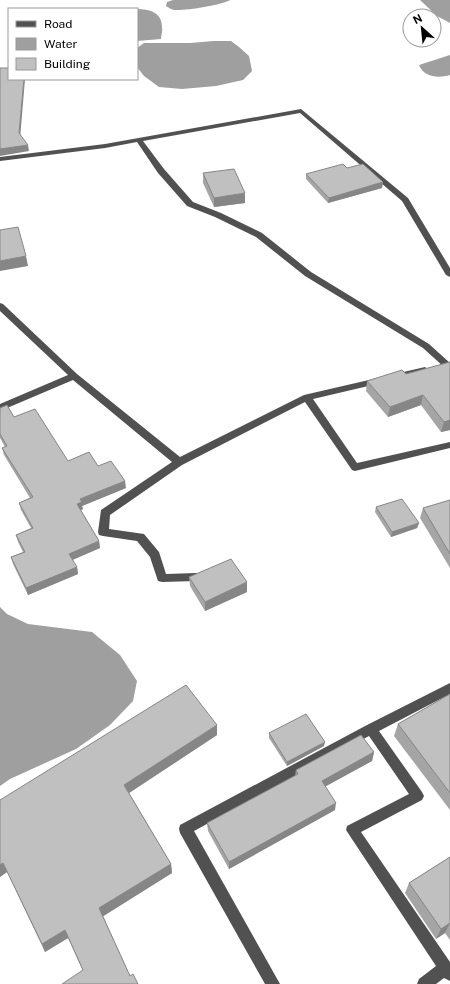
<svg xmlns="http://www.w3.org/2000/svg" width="450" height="984" viewBox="0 0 450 984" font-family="'Public Sans',sans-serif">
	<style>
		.water { fill: #9f9f9f }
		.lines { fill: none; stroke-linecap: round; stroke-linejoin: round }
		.minor { fill: #515151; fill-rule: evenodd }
		.wall { fill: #a5a5a5 }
		.shaded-wall { fill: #868686 }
		.building { fill: #c0c0c0; stroke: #868686 }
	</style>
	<rect width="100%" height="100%" fill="#fff"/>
	<g class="water">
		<path d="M 173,0 L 230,0 C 222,5 184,11 174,10 C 171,9 169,8 166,6 L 167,2 Z"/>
		<path d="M 420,0 L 450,0 L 450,23 L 437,16 Z"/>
		<path d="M 137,9 C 149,9 162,12 162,27 C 163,31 161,35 161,39 L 137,41 Z"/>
		<path d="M 214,41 L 231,41 L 239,47 L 249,56 L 252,71 L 243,80 L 216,86 L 182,89 L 159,87 L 144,76 L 137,67 L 137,48 L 144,43 L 190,43 Z"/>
		<path d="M 450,55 L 450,75 C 439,78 424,78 419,65 Z"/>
		<path d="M 0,607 L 7,614 L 28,624 L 92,632 L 120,655 L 137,681 L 133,701 L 110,725 L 76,749 L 10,779 L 0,786 Z"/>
	</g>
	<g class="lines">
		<g class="minor">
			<path d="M 301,109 L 408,198 L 450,268 L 450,277 L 446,275 L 402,201 L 300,113 L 143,141 L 164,169 L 193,202 L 221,213 L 262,233 L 311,272 L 429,344 L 450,363 L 450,367 L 444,367 L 423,348 L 305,276 L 256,237 L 215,217 L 187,206 L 158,173 L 137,142 L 105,148 L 0,161 L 0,157 L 105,144 Z"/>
			<path d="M 0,303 L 3,304 L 77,374 L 180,457 L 304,395 L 425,367 L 429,370 L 428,372 L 313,399 L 357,463 L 450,442 L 450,448 L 355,471 L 352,470 L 305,402 L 182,465 L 110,515 L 109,529 L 144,534 L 159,552 L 166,574 L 196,573 L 200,574 L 201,577 L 200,580 L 196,581 L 162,582 L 158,581 L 150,557 L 137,541 L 103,536 L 99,535 L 98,532 L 101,510 L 172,462 L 73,380 L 0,411 L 0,404 L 68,375 L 0,311 Z"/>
			<path d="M 450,683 L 450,694 L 379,731 L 422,792 L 424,796 L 422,800 L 361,832 L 450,962 L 450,981 L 444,978 L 436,984 L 417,984 L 419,979 L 436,966 L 346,830 L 347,826 L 409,794 L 369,736 L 194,831 L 280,984 L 265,984 L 180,833 L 179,829 L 180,825 L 367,725 Z"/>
		</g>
	</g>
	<g class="wall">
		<path d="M 347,168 L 383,182 L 382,188 L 328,203 L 306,179 L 306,174 Z"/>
		<path d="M 203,173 L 245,203 L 214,207 L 203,183 Z"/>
		<path d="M 450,362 L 450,430 L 441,432 L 421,405 L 388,417 L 366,391 L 367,381 L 406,374 Z"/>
		<path d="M 0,408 L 14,417 L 68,461 L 98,466 L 126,488 L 82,506 L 83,509 L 81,510 L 99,541 L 100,548 L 72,560 L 77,567 L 78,574 L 28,595 L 13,564 L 11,557 L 23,552 L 18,542 L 16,535 L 31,528 L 21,510 L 19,503 L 30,498 L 4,455 L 2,448 L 5,447 L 0,438 Z"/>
		<path d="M 450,500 L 450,568 L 420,518 L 423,508 Z"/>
		<path d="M 376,507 L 419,523 L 417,528 L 391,537 L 375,512 Z"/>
		<path d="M 189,577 L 247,582 L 247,592 L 205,611 L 190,586 Z"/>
		<path d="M 450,694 L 450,810 L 394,736 L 398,724 Z"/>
		<path d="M 269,733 L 324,746 L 287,766 L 269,738 Z"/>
		<path d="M 217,735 L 129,793 L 171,864 L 172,873 L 103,916 L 130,976 L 138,984 L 83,971 L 68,938 L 45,952 L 7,872 L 0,877 L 0,800 Z"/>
		<path d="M 374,752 L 372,761 L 325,786 L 335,810 L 229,869 L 208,831 L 207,823 L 295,776 L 296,770 Z"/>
		<path d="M 450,857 L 450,940 L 445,933 L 436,939 L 405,893 L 409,883 Z"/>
	</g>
	<g class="shaded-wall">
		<path d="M 24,79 L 25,79 L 20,139 L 19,133 Z"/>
		<path d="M 28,145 L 29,151 L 0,156 L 0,149 Z"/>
		<path d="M 383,182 L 382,188 L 328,203 L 329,198 Z"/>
		<path d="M 245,193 L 245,203 L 214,207 L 214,198 Z"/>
		<path d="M 26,256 L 28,266 L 0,271 L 0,261 Z"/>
		<path d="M 423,395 L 421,405 L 388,417 L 390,407 Z"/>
		<path d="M 450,420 L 450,430 L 441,432 L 444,422 Z"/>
		<path d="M 125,481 L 126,488 L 82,506 L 83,509 L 79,511 L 77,504 L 80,499 Z"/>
		<path d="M 419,523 L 417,528 L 391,537 L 392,532 Z"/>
		<path d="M 99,541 L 100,548 L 70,561 L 69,554 Z"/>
		<path d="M 77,567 L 78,574 L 28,595 L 26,588 Z"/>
		<path d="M 247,582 L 247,592 L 205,611 L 205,602 Z"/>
		<path d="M 217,725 L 217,735 L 126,795 L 124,785 Z"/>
		<path d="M 325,742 L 324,746 L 287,766 L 287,762 Z"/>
		<path d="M 374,752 L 372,761 L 321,789 L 322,781 Z"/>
		<path d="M 336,803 L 335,810 L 229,869 L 229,862 Z"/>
		<path d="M 3,863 L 7,872 L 0,877 L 0,865 Z"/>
		<path d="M 171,864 L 172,873 L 102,917 L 99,908 Z"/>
		<path d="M 450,923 L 445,933 L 436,939 L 441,929 Z"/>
		<path d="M 65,930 L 68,938 L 45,952 L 42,944 Z"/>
	</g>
	<g class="building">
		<path d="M 0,68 L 9,68 L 9,79 L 24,79 L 19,133 L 28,145 L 0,149 Z"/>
		<path d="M 343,164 L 347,168 L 363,164 L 383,182 L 329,198 L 306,174 Z"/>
		<path d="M 234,169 L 245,193 L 214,198 L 203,173 Z"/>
		<path d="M 18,227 L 26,256 L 0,261 L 0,230 Z"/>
		<path d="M 450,362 L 450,420 L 444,422 L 423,395 L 390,407 L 367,381 L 402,370 L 406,374 Z"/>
		<path d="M 7,405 L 14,417 L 35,409 L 68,461 L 89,452 L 98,466 L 111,461 L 125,481 L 80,499 L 82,502 L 77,504 L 99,541 L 69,554 L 77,567 L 26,588 L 11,557 L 25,552 L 16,535 L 33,528 L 19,503 L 33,497 L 2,448 L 7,446 L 0,434 L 0,408 Z"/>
		<path d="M 402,499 L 419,523 L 392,532 L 376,507 Z"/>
		<path d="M 450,500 L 450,554 L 423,508 Z"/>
		<path d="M 231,559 L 247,582 L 205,602 L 189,577 Z"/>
		<path d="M 186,685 L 217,725 L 124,785 L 171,864 L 99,908 L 130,976 L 133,974 L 138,984 L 62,984 L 83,970 L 65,930 L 42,944 L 3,863 L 0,865 L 0,800 Z"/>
		<path d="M 450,694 L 450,793 L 398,724 Z"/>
		<path d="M 306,714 L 325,742 L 287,762 L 269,733 Z"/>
		<path d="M 361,735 L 374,752 L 322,781 L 336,803 L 229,862 L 207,823 L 298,774 L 296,770 Z"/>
		<path d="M 450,857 L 450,923 L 441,929 L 409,883 Z"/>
	</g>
	<rect x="8" y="8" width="130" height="72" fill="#ffffff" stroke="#999999"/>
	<rect x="16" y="21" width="20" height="6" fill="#515151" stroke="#999999"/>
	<text x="44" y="28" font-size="12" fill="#000000">Road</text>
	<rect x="16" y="38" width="20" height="12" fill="#9f9f9f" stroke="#999999"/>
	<text x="44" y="48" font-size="12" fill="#000000">Water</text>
	<rect x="16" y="58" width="20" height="12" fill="#c0c0c0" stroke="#999999"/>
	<text x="44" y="68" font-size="12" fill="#000000">Building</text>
	<g transform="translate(422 28) rotate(333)"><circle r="19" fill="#ffffff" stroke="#999999"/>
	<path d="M0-3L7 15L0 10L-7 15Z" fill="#000000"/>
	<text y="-6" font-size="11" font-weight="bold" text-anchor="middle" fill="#000000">N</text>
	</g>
</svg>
